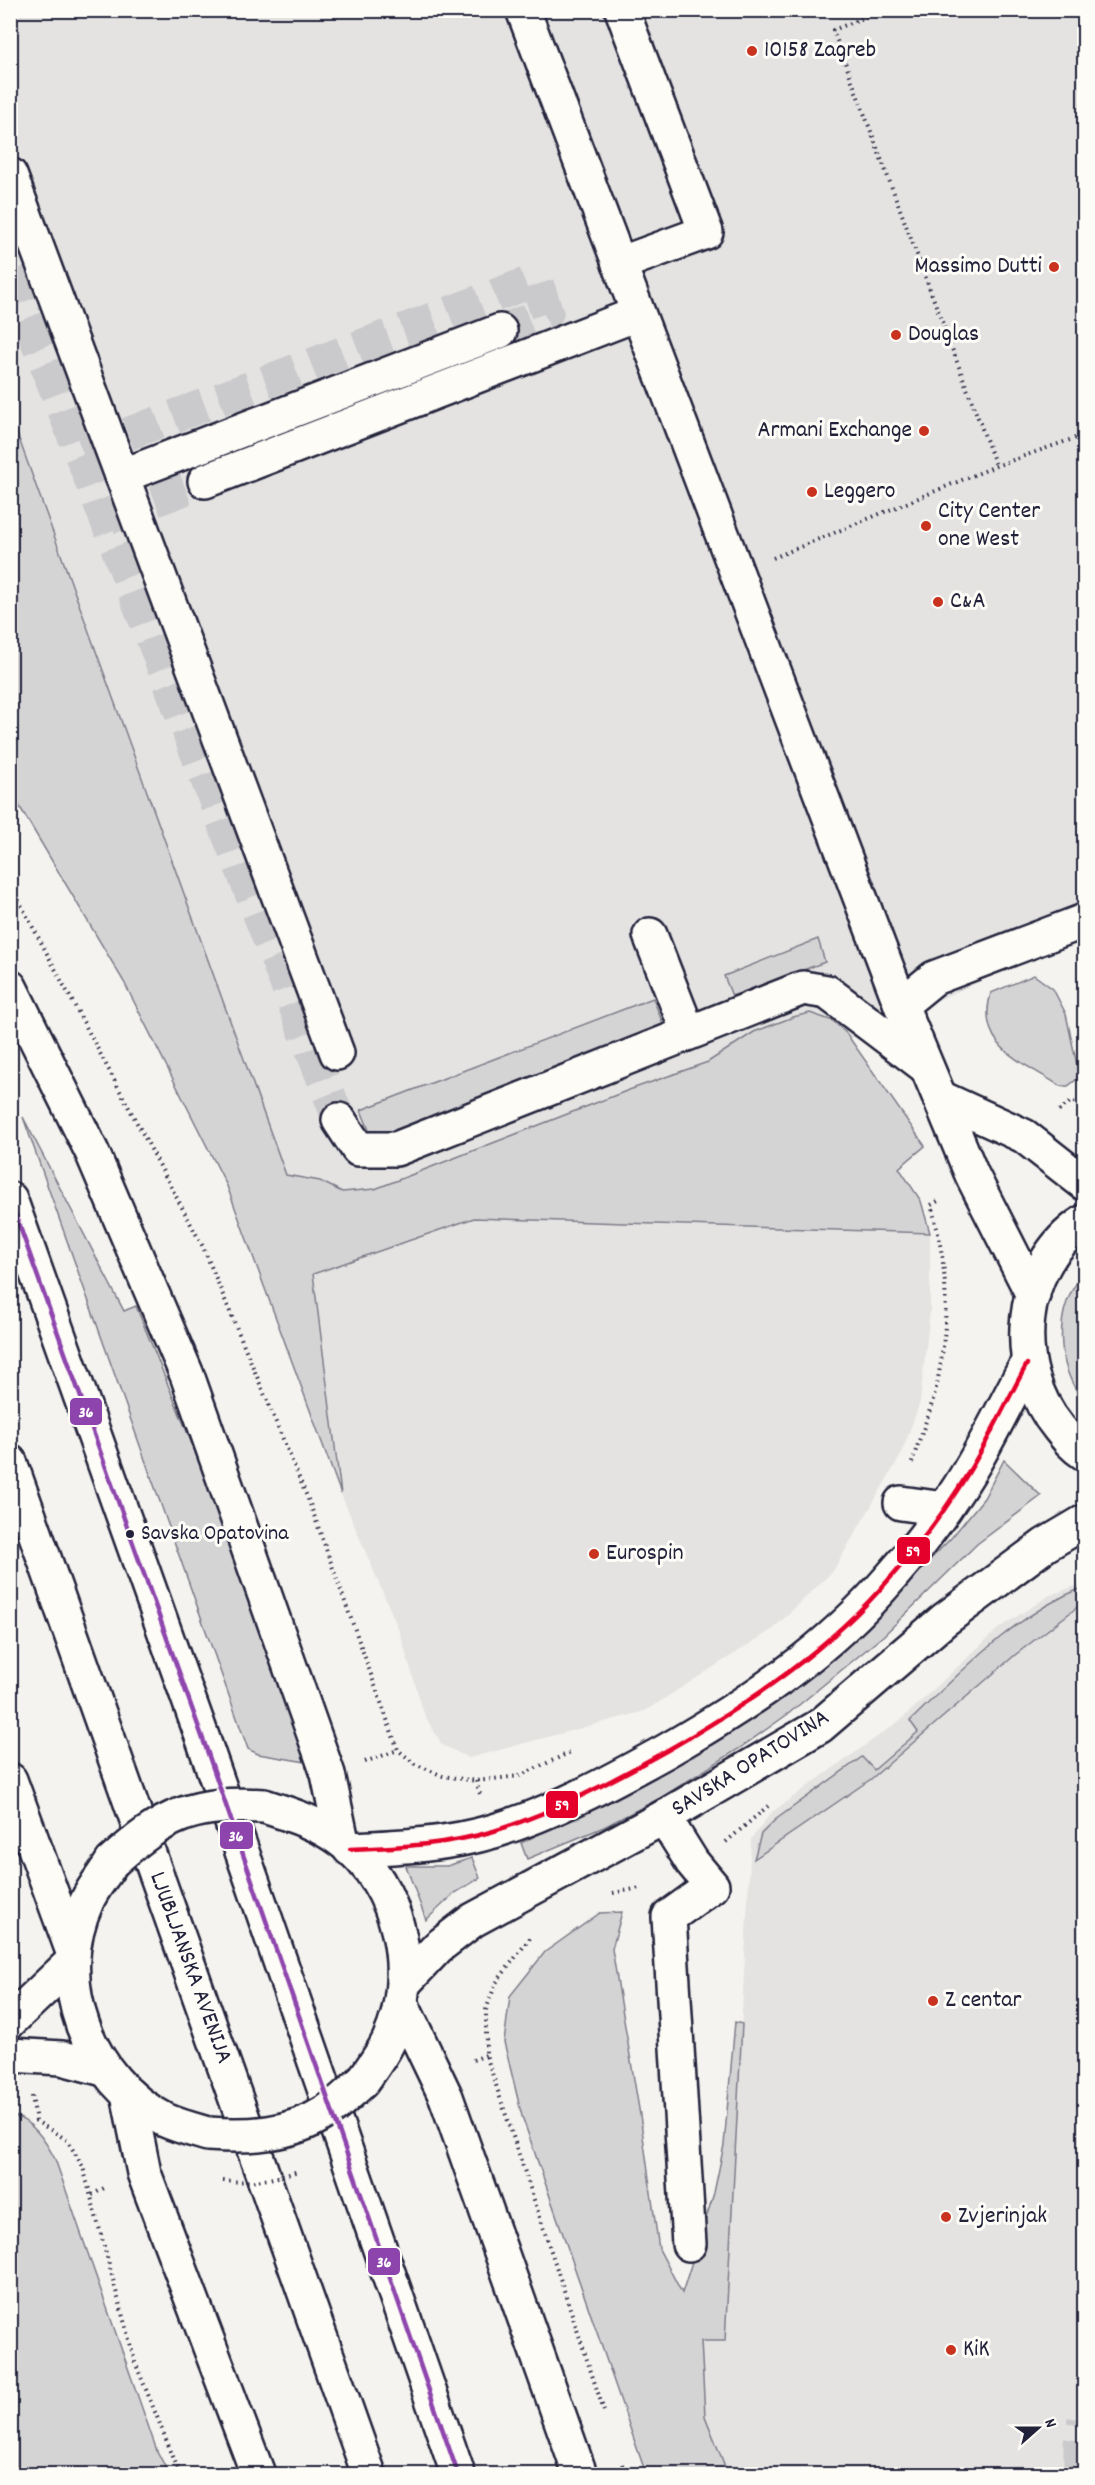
<svg xmlns="http://www.w3.org/2000/svg" width="1095" height="2485" viewBox="0 0 1095 2485" font-family="Dekko,sans-serif">
	<style>
		.built { fill: #e4e3e2 }
		.green { fill: #d5d4d5; stroke: #7c7b88; stroke-width: 1.5 }
		.lines { fill: none; stroke-linecap: round; stroke-linejoin: round }
		.minor-tunnel { stroke: #cac9cb; stroke-width: 33; stroke-dasharray: 33 16; stroke-linecap: butt }
		.minor-casing { stroke: #22223b; stroke-width: 38 }
		.major-casing { stroke: #22223b; stroke-width: 38 }
		.path { stroke: #22223b; stroke-width: 4; stroke-dasharray: 1.5 4.5; stroke-linecap: butt }
		.minor { stroke: #fdfcf7; stroke-width: 33 }
		.major { stroke: #fdfcf7; stroke-width: 33 }
		.minor-bridge-casing { stroke: #22223b; stroke-width: 38; stroke-linecap: butt }
		.path-bridge { stroke: #22223b; stroke-width: 4; stroke-dasharray: 1.5 4.5; stroke-linecap: butt }
		.minor-bridge { stroke: #fdfcf7; stroke-width: 33 }
		.bus-1-casing { stroke: #fdfcf7; stroke-width: 9 }
		.bus-2-casing { stroke: #fdfcf7; stroke-width: 9 }
		.bus-1 { stroke: #8e44ad; stroke-width: 4.5 }
		.bus-2 { stroke: #e4002b; stroke-width: 4.5 }
		.poi-dot { fill: #c8321e; stroke: #fdfcf7; stroke-width: 2 }
		.bus-dot { fill: #22223b; stroke: #fdfcf7; stroke-width: 2 }
		.labels { text-anchor: middle; dominant-baseline: central; stroke-width: 6; stroke-linejoin: round; paint-order: stroke }
		.bus-label { font-size: 22px; fill: #22223b; stroke: #fdfcf7; text-anchor: start }
		.poi-label { font-size: 24px; fill: #22223b; stroke: #fdfcf7; text-anchor: start }
		.street-label { font-size: 24px; fill: #22223b; stroke: #fdfcf7 }
		.line-badge { stroke: #fdfcf7; stroke-width: 2 }
		.badge-label { font-size: 16px; text-anchor: middle; font-weight: bold; fill: #fff }
	</style>
	<rect width="100%" height="100%" fill="#f4f3ef"/>
	<filter id="ink" filterUnits="userSpaceOnUse"><feTurbulence type="fractalNoise" baseFrequency=".0167" numOctaves="2"/><feDisplacementMap in="SourceGraphic" scale="12" xChannelSelector="R" yChannelSelector="G"/><feConvolveMatrix kernelMatrix="1 2 1 2 8 2 1 2 1" color-interpolation-filters="sRGB"/></filter>
	<g filter="url(#ink)">
		<g class="built">
			<path d="M 11,11 L 1084,11 L 1084,936 L 322,1270 L 474,1218 L 930,1233 L 930,1311 L 920,1402 L 901,1455 L 833,1571 L 773,1629 L 645,1711 L 469,1758 L 442,1745 L 424,1714 L 400,1633 L 341,1494 L 313,1274 L 286,1175 L 11,414 Z"/>
			<path d="M 1084,1583 L 1084,2474 L 728,2474 L 705,2416 L 701,2340 L 725,2341 L 751,1839 L 772,1812 L 902,1719 L 999,1628 L 1050,1595 Z"/>
		</g>
		<g class="green">
			<path d="M 10,414 L 286,1175 L 320,1181 L 342,1192 L 375,1189 L 629,1090 L 708,1062 L 754,1032 L 793,1017 L 810,1013 L 833,1021 L 846,1033 L 925,1146 L 899,1168 L 921,1201 L 930,1233 L 474,1218 L 313,1274 L 341,1494 L 227,1186 L 124,982 L 11,792 Z"/>
			<path d="M 818,939 L 825,962 L 732,996 L 724,976 Z"/>
			<path d="M 1034,975 L 1053,989 L 1066,1014 L 1078,1070 L 1077,1079 L 1068,1086 L 1060,1086 C 1022,1061 975,1047 991,993 Z"/>
			<path d="M 653,998 L 666,1032 L 375,1145 L 361,1110 Z"/>
			<path d="M 23,1117 L 124,1311 L 136,1306 L 211,1491 L 306,1762 L 258,1754 L 248,1749 Z"/>
			<path d="M 1084,1273 L 1084,1402 C 1056,1365 1052,1310 1084,1273 Z"/>
			<path d="M 1004,1460 L 1041,1496 L 977,1544 L 883,1636 L 788,1714 L 740,1748 L 662,1797 L 604,1827 L 527,1859 L 521,1843 L 637,1785 L 896,1595 L 952,1537 L 984,1498 Z"/>
			<path d="M 1084,1587 L 1084,1602 L 1015,1655 L 871,1779 L 754,1859 L 761,1834 L 775,1820 L 862,1757 L 874,1770 L 918,1732 L 910,1721 C 964,1669 1014,1615 1084,1587 Z"/>
			<path d="M 472,1858 L 480,1878 L 455,1893 L 426,1920 L 406,1866 L 447,1866 Z"/>
			<path d="M 622,1912 L 612,1949 L 640,2115 L 659,2249 L 682,2293 L 714,2193 L 724,2145 L 735,2022 L 742,2024 L 725,2341 L 701,2341 L 705,2416 L 728,2474 L 646,2474 L 522,2116 L 504,2042 L 510,1996 L 545,1952 L 600,1913 Z"/>
			<path d="M 11,2115 C 32,2120 45,2140 55,2159 L 157,2451 L 169,2474 L 11,2474 Z"/>
		</g>
		<g class="lines">
			<g class="minor-tunnel">
				<path d="M 10,272 L 339,1120"/>
				<path d="M 82,451 L 536,280 L 547,313 L 500,331"/>
				<path d="M 109,518 L 205,481"/>
				<path d="M 1080,2474 L 1080,2443 L 1084,2420"/>
			</g>
			<g class="minor-casing">
				<g id="minor">
					<path d="M 523,10 L 901,1005 L 972,1175 L 1033,1295"/>
					<path d="M 10,175 L 337,1053"/>
					<path d="M 619,264 L 706,232 L 622,10"/>
					<path d="M 122,476 L 500,331"/>
					<path d="M 205,481 L 637,314"/>
					<path d="M 650,935 L 688,1032"/>
					<path d="M 901,1005 L 934,978 L 1084,921"/>
					<path d="M 941,1098 L 1024,1136 L 1084,1183"/>
					<path d="M 339,1120 L 358,1149 L 396,1149 L 803,988 L 827,992 L 925,1066"/>
					<path d="M 1084,1222 C 1017,1266 1009,1368 1059,1428 C 1067,1438 1074,1447 1084,1453"/>
					<path d="M 901,1503 L 944,1509"/>
					<path d="M 264,1806 C 292,1815 318,1823 342,1841 C 401,1886 419,1975 389,2040 C 382,2055 372,2068 362,2082"/>
					<path d="M 664,1817 L 692,1862 L 712,1886 L 669,1917 L 689,2244"/>
					<path d="M 350,1849 C 399,1847 447,1845 494,1831 C 555,1812 610,1782 666,1751 C 748,1704 829,1650 891,1577 C 913,1552 936,1523 954,1495 C 982,1454 1003,1408 1027,1364"/>
					<path d="M 112,1862 C 104,1875 93,1887 87,1901 C 50,1981 87,2080 165,2120 C 178,2126 194,2130 208,2134"/>
					<path d="M 404,1983 L 438,1947 L 473,1920 L 664,1817 L 820,1726 L 944,1620 L 1045,1545 L 1084,1522"/>
					<path d="M 10,2021 L 72,1962"/>
					<path d="M 10,2055 L 62,2058 L 104,2069"/>
				</g>
			</g>
			<g class="major-casing">
				<g id="major">
					<path d="M 10,987 L 92,1152 L 187,1375 L 328,1774 L 342,1841"/>
					<path d="M 10,1199 L 204,1742 L 458,2474"/>
					<path d="M 10,1462 L 369,2474"/>
					<path d="M 10,1780 L 73,1952"/>
					<path d="M 401,2003 L 446,2097 L 580,2474"/>
					<path d="M 128,2094 L 144,2173 L 258,2474"/>
				</g>
			</g>
			<g class="path">
				<path d="M 884,10 L 833,30 L 996,466"/>
				<path d="M 773,558 L 996,466 L 1084,435"/>
				<path d="M 10,884 L 203,1247 L 310,1504 L 398,1750 L 415,1764 L 443,1776 L 476,1781 L 519,1776 L 573,1751"/>
				<path d="M 1059,1111 L 1070,1102 L 1084,1104"/>
				<path d="M 912,1463 C 919,1438 930,1414 936,1388 C 950,1323 949,1269 931,1205 L 940,1200"/>
				<path d="M 365,1762 L 398,1750"/>
				<path d="M 476,1781 L 480,1794"/>
				<path d="M 726,1842 L 768,1806"/>
				<path d="M 613,1893 L 640,1888"/>
				<path d="M 530,1938 L 496,1983 L 486,2010 L 486,2055 L 604,2411"/>
				<path d="M 473,2060 L 486,2055"/>
				<path d="M 32,2096 L 36,2121 L 67,2140 L 83,2167 L 135,2362 L 180,2474"/>
				<path d="M 92,2195 L 106,2187"/>
				<path d="M 622,2464 L 625,2474"/>
			</g>
			<use href="#minor" class="minor"/>
			<use href="#major" class="major"/>
			<g class="minor-bridge-casing">
				<g id="minor-bridge">
					<path d="M 112,1862 C 164,1815 193,1802 264,1806"/>
					<path d="M 208,2134 C 248,2137 291,2135 326,2112 C 339,2104 350,2092 362,2082"/>
				</g>
			</g>
			<path class="path-bridge" d="M 223,2181 C 250,2183 273,2180 298,2171"/>
			<use href="#minor-bridge" class="minor-bridge"/>
			<g class="bus-1-casing">
				<path id="bus-1" d="M 10,1199 L 204,1742 L 458,2474"/>
			</g>
			<g class="bus-2-casing">
				<path id="bus-2" d="M 350,1849 C 399,1847 447,1845 494,1831 C 555,1812 610,1782 666,1751 C 748,1704 829,1650 891,1577 C 913,1552 936,1523 954,1495 C 982,1454 1003,1408 1027,1364"/>
			</g>
			<use href="#bus-1" class="bus-1"/>
			<use href="#bus-2" class="bus-2"/>
		</g>
	</g>
	<g class="poi-dot">
		<circle cx="752" cy="51" r="6"/>
		<circle cx="1054" cy="267" r="6"/>
		<circle cx="896" cy="335" r="6"/>
		<circle cx="924" cy="431" r="6"/>
		<circle cx="812" cy="492" r="6"/>
		<circle cx="926" cy="526" r="6"/>
		<circle cx="938" cy="602" r="6"/>
		<circle cx="594" cy="1554" r="6"/>
		<circle cx="933" cy="2001" r="6"/>
		<circle cx="946" cy="2217" r="6"/>
		<circle cx="951" cy="2350" r="6"/>
	</g>
	<circle class="bus-dot" cx="130" cy="1534" r="5"/>
	<g class="labels">
		<g class="bus-label">
			<text x="141" y="1534">Savska Opatovina</text>
		</g>
		<g class="poi-label">
			<text x="764" y="51">10158 Zagreb</text>
			<text x="1042" y="267" text-anchor="end">Massimo Dutti</text>
			<text x="908" y="335">Douglas</text>
			<text x="912" y="431" text-anchor="end">Armani Exchange</text>
			<text x="824" y="492">Leggero</text>
			<text x="938" y="512">City Center<tspan x="938" dy="28">one West</tspan></text>
			<text x="950" y="602">C&amp;A</text>
			<text x="606" y="1554">Eurospin</text>
			<text x="945" y="2001">Z centar</text>
			<text x="958" y="2217">Zvjerinjak</text>
			<text x="963" y="2350">KiK</text>
		</g>
		<g class="street-label">
			<text transform="translate(751 1764) rotate(-32)">SAVSKA OPATOVINA</text>
			<text transform="translate(190 1968) rotate(70)">LJUBLJANSKA AVENIJA</text>
		</g>
	</g>
	<g class="line-badge">
		<rect x="69" y="1397" width="34" height="29" rx="6" fill="#8e44ad"/>
		<rect x="896" y="1536" width="35" height="29" rx="6" fill="#e4002b"/>
		<rect x="545" y="1790" width="34" height="29" rx="6" fill="#e4002b"/>
		<rect x="219" y="1821" width="35" height="29" rx="6" fill="#8e44ad"/>
		<rect x="367" y="2247" width="34" height="29" rx="6" fill="#8e44ad"/>
	</g>
	<g class="badge-label">
		<text x="86" y="1417">36</text>
		<text x="913" y="1556">59</text>
		<text x="562" y="1810">59</text>
		<text x="236" y="1841">36</text>
		<text x="384" y="2267">36</text>
	</g>
	<rect width="1095" height="2485" fill="none" stroke="#fdfcf7" stroke-width="36"/>
	<rect x="18" y="18" width="1059" height="2449" fill="none" stroke="#22223b" stroke-width="2" filter="url(#ink)"/>
	<g transform="translate(1038 2428) rotate(69)" stroke="#fdfcf7" stroke-width="4.5" paint-order="stroke">
	<path d="M0-4.5L10 22L0 15L-10 22Z" fill="#22223b"/>
	<text y="-9" font-size="16" font-weight="bold" text-anchor="middle" fill="#22223b">N</text>
	</g>
</svg>
